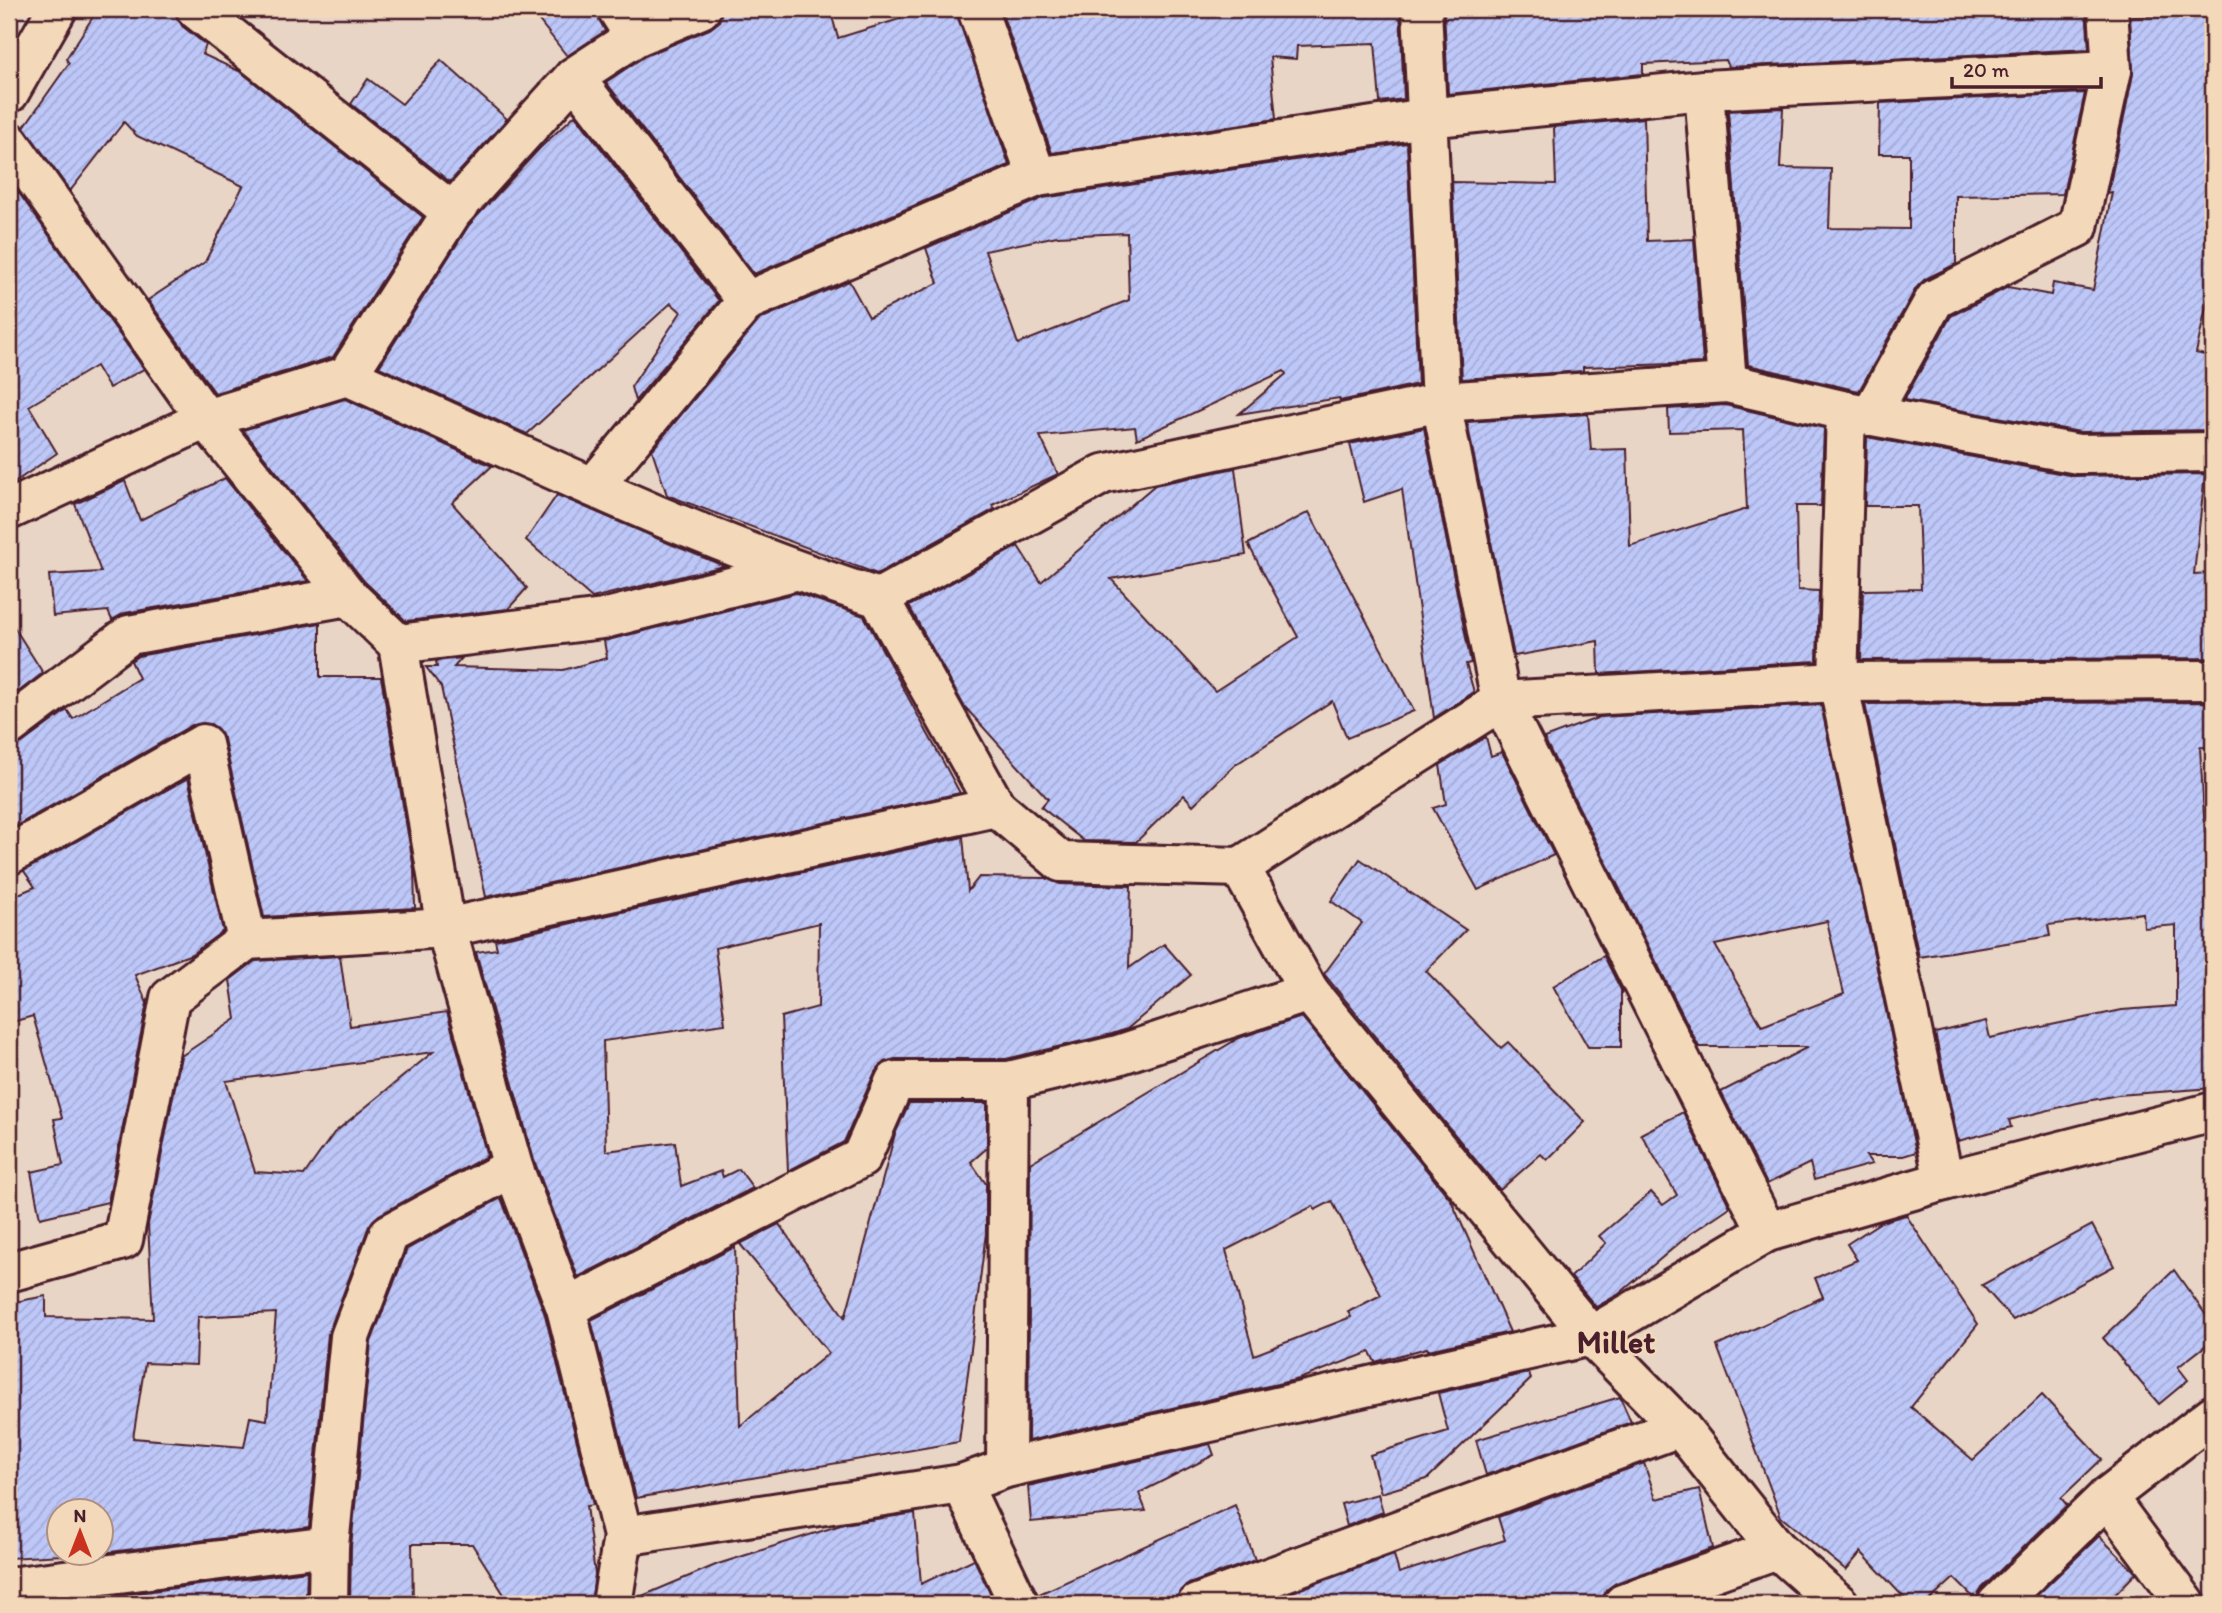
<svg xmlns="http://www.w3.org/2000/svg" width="2222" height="1613" viewBox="0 0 2222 1613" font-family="Itim,sans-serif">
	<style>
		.building { fill: url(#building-hatch); stroke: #4a1f2b; stroke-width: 2; fill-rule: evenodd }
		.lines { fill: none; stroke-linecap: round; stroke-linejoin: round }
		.street-casing { stroke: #4a1f2b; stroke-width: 44 }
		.secondary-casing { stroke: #4a1f2b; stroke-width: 44 }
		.street { stroke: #f3d9ba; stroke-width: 38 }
		.secondary { stroke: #f3d9ba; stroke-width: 38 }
		.labels { text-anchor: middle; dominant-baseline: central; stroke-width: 5; stroke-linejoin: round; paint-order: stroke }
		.district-label { font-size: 32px; font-weight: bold; fill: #4a1f2b; stroke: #f3d9ba }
	</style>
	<defs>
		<pattern id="building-hatch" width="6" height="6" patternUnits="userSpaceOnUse" patternTransform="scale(1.75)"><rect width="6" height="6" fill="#bdc7f8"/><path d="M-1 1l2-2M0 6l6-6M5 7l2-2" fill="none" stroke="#a4aad5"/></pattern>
	</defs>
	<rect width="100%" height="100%" fill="#e8d5c6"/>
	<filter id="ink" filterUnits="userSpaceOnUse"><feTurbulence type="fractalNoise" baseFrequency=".0143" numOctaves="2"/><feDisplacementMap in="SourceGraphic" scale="14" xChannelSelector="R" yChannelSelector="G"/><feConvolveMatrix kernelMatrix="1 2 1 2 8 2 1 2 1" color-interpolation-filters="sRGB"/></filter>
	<g filter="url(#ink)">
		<g class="building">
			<path d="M 98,9 L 175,9 L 182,26 L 206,45 L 202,54 L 241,72 L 423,217 L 333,357 L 215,393 L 148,300 L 205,262 L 243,186 L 137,136 L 124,122 L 70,191 L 24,127 L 69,63 L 66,59 Z"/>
			<path d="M 530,9 L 595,9 L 605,31 L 567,56 Z"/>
			<path d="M 722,9 L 830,9 L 838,38 L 932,9 L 956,9 L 1009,165 L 754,274 L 606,82 L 645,56 L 710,29 L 719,22 Z"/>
			<path d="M 1011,9 L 1400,9 L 1404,99 L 1380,102 L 1375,43 L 1297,46 L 1296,59 L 1270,57 L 1276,119 L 1052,153 L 1001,11 Z"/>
			<path d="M 1444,9 L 2086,9 L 2089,49 L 1729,67 L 1726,60 L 1643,64 L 1643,74 L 1448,94 Z"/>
			<path d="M 2213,15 L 2213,276 L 2196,353 L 2213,357 L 2213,430 L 2080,432 L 1904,400 L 1951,316 L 2008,287 L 2051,295 L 2053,283 L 2093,290 L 2112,192 L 2108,193 L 2133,74 L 2130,17 Z"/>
			<path d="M 441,60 L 507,119 L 450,182 L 351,104 L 368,79 L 402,104 Z"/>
			<path d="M 2085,93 L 2063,194 L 1956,196 L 1956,264 L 1925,279 L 1916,288 L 1859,391 L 1748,365 L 1728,111 L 1783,108 L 1780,168 L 1831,169 L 1829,228 L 1909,229 L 1909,154 L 1879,154 L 1880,103 Z"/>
			<path d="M 575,115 L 719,301 L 635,401 L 631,387 L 681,312 L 671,303 L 527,434 L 379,367 L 469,225 L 540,148 Z"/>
			<path d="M 1644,118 L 1647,241 L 1694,239 L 1703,363 L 1583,367 L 1583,371 L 1462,379 L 1452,182 L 1556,184 L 1554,127 Z"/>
			<path d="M 1407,143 L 1418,384 L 1340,401 L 1339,398 L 1239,414 L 1286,374 L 1284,371 L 1137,439 L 1135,427 L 1040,436 L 1058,474 L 992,505 L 995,509 L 877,574 L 667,495 L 652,450 L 760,319 L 849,281 L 869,317 L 938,283 L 926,248 L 1043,198 ZM 1127,233 L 1129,300 L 1018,344 L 985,251 L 1057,236 Z"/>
			<path d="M 9,179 L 144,369 L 109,388 L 96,366 L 29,406 L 57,453 L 9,486 Z"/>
			<path d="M 345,399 L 492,466 L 452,503 L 527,588 L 508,609 L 406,621 L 364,581 L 243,430 Z"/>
			<path d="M 1725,405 L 1824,428 L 1821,506 L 1796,506 L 1798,590 L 1819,591 L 1817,661 L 1599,674 L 1598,641 L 1514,656 L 1467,422 L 1588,414 L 1591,450 L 1627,449 L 1630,546 L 1747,509 L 1743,430 L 1669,432 L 1668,409 Z"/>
			<path d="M 1424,428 L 1471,663 L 1466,664 L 1474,692 L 1434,718 L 1402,489 L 1364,502 L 1350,444 Z"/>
			<path d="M 1867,437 L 2074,476 L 2205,474 L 2194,574 L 2209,573 L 2210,658 L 1861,660 L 1863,590 L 1921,589 L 1918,506 L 1865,506 Z"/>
			<path d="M 1235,468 L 1246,555 L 1111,579 L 1215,691 L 1298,637 L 1248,544 L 1309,512 L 1414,711 L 1347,738 L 1332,701 L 1235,765 L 1193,805 L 1184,795 L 1136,842 L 1084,841 L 1041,807 L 1048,799 L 964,706 L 909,606 L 1018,546 L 1041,582 L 1155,485 Z"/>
			<path d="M 225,478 L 308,581 L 125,613 L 112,620 L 108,611 L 53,616 L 49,575 L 101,572 L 75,504 L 125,481 L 140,520 Z"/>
			<path d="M 557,495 L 668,543 L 724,566 L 592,598 L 526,540 Z"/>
			<path d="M 796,593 L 864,616 L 960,793 L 486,897 L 441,687 L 426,667 L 437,667 L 436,661 L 462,658 L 454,667 L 563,670 L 607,658 L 604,641 Z"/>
			<path d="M 9,619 L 43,673 L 9,699 Z"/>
			<path d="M 320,623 L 320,677 L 381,677 L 414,869 L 415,908 L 264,917 L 224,739 L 211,724 L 192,725 L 9,830 L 9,747 L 22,743 L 67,710 L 73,719 L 139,678 L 131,661 L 138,656 Z"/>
			<path d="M 2213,702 L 2213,748 L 2200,747 L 2205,833 L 2213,833 L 2213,963 L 2208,963 L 2213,1088 L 2118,1095 L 2077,1103 L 2009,1120 L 2011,1127 L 1958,1141 L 1935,1033 L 1986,1021 L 1990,1038 L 2122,1010 L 2176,1006 L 2176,925 L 2144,928 L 2143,913 L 2048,925 L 2050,936 L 1919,957 L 1865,704 Z"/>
			<path d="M 1821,705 L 1916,1152 L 1903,1156 L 1866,1156 L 1872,1164 L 1814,1180 L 1810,1163 L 1767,1184 L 1721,1092 L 1808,1047 L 1699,1047 L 1544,738 L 1600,717 ZM 1827,921 L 1844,994 L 1762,1026 L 1715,945 Z"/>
			<path d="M 1486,737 L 1491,756 L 1502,752 L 1554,855 L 1478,890 L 1433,808 L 1446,804 L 1440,765 Z"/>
			<path d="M 188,778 L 223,931 L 192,954 L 135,975 L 147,1003 L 108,1202 L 40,1218 L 31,1172 L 63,1165 L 54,1119 L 62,1118 L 33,1016 L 9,1023 L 9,898 L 35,887 L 24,871 Z"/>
			<path d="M 963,837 L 968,891 L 979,877 L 1046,878 L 1060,884 L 1131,886 L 1129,968 L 1164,944 L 1191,975 L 1127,1029 L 1112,1034 L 1006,1059 L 895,1059 L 884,1062 L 875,1072 L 844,1142 L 788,1171 L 781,1017 L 818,1007 L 819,923 L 715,948 L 725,1024 L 603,1041 L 606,1151 L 675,1142 L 681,1186 L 721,1171 L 723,1177 L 739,1169 L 753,1188 L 578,1277 L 534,1160 L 476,952 L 497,949 L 495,940 Z"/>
			<path d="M 1360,859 L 1466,930 L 1426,971 L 1501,1048 L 1508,1042 L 1585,1122 L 1547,1160 L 1541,1154 L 1500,1190 L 1324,974 L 1362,923 L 1331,901 Z"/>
			<path d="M 340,956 L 350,1026 L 447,1012 L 487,1156 L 379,1215 L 369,1226 L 328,1334 L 309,1527 L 102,1553 L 102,1511 L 60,1511 L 60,1553 L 98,1553 L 9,1558 L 9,1303 L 46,1296 L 46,1317 L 153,1319 L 148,1224 L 181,1056 L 236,1019 L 230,980 L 255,961 ZM 433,1052 L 334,1133 L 304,1175 L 255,1172 L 226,1081 ZM 276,1313 L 267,1420 L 250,1417 L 244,1447 L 133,1438 L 145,1363 L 196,1365 L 198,1317 Z"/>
			<path d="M 1604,956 L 1621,990 L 1621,1047 L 1588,1047 L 1553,986 Z"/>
			<path d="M 1302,1017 L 1451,1200 L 1510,1332 L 1428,1350 L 1427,1348 L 1375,1362 L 1370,1352 L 1299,1379 L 1028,1441 L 1030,1163 L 1239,1038 ZM 1332,1201 L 1381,1295 L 1348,1312 L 1351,1317 L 1254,1355 L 1226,1250 L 1313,1206 L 1315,1210 Z"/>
			<path d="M 909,1103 L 987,1103 L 987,1148 L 971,1162 L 986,1184 L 986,1233 L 959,1442 L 636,1498 L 591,1320 L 735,1247 L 740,1426 L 829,1353 L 740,1244 L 779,1224 L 845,1318 L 895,1134 Z"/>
			<path d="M 1683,1112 L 1730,1207 L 1690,1234 L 1619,1294 L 1596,1307 L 1571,1277 L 1606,1243 L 1599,1236 L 1651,1192 L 1663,1205 L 1677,1195 L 1641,1134 Z"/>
			<path d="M 501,1198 L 545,1315 L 593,1505 L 586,1506 L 595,1574 L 591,1604 L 510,1604 L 472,1544 L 412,1544 L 413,1604 L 350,1604 L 351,1547 L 371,1342 L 407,1249 Z"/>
			<path d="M 1906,1215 L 1978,1324 L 1911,1407 L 1973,1460 L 2042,1395 L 2102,1459 L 2061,1498 L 2067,1505 L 1982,1588 L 1976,1600 L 1954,1578 L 1926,1604 L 1910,1604 L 1861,1552 L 1846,1570 L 1781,1517 L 1717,1346 L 1823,1297 L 1815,1278 L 1857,1260 L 1847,1244 L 1881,1222 Z"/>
			<path d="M 2092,1225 L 2114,1266 L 2013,1320 L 1982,1285 Z"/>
			<path d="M 2174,1270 L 2213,1325 L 2213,1340 L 2178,1367 L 2188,1380 L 2159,1404 L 2103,1338 Z"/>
			<path d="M 1528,1373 L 1531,1379 L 1427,1479 L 1381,1493 L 1370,1455 L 1448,1431 L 1438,1393 Z"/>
			<path d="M 1620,1397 L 1631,1422 L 1486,1475 L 1476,1440 Z"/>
			<path d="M 1210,1444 L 1214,1455 L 1139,1493 L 1146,1511 L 1031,1522 L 1028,1486 Z"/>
			<path d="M 1644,1463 L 1656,1499 L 1699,1489 L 1713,1548 L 1616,1583 L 1606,1590 L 1602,1604 L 1260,1604 L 1394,1555 L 1399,1573 L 1505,1540 L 1498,1517 Z"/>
			<path d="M 1378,1494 L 1383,1512 L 1347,1526 L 1341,1504 Z"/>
			<path d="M 1235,1505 L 1255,1560 L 1189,1584 L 1180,1591 L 1176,1604 L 1041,1604 L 1039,1594 Z"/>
			<path d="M 915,1513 L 921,1584 L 974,1559 L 995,1604 L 634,1604 L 635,1599 L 718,1564 L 844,1524 Z"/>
			<path d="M 2099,1536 L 2136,1573 L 2106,1604 L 2028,1604 Z"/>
			<path d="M 307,1571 L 306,1597 L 174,1601 L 174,1604 L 106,1604 L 106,1597 Z"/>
			<path d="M 1724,1591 L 1727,1604 L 1687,1604 Z"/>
		</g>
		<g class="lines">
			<g class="street-casing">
				<g id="street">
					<path d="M 196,9 L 452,212"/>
					<path d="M 617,9 L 635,37"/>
					<path d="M 977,9 L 1037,177"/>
					<path d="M 1422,9 L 1441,402 L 1501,701 L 1767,1232"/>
					<path d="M 574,77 L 747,301"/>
					<path d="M 1704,90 L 1727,383"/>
					<path d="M 9,142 L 206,419 L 348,596"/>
					<path d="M 347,376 C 522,455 696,540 879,598 L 996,807"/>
					<path d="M 1846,411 L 1838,682 L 1944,1181"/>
					<path d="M 1870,416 L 1935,299 L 2078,227 L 2112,70 L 2108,9"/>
					<path d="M 593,487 L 747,301 L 1037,177 L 1426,118 L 1704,90 L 2112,70"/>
					<path d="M 9,510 L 206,419 L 347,376 L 452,212 L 574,77 L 635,37 L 701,9"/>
					<path d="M 879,598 L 1103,474 L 1441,402 L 1727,383 L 1846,411 L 2078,454 L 2213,452"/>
					<path d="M 398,644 L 446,928 L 513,1167 L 566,1308 L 623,1536 L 612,1604"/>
					<path d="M 9,726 L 129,635 L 348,596 L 398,644 L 603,619 L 794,571"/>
					<path d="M 9,855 L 203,744 L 247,940"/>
					<path d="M 1240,867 L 1309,992 L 1591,1336 L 1680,1427 L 1777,1549 L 1839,1604"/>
					<path d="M 9,1272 L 123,1240 L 170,998 L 247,940 L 446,928 L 996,807 L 1061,862 L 1240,867 L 1501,701 L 1838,682 L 2213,680"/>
					<path d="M 566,1308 L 861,1158 L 895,1081 L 1009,1081"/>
					<path d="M 1006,1468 L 1009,1081 L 1118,1055 L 1309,992"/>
					<path d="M 962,1484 L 1019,1604"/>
					<path d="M 2107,1497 L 2186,1604"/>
					<path d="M 623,1536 L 962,1484 L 1006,1468 L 1591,1336 L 1767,1232 L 1944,1181 L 2213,1112"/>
					<path d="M 9,1587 L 329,1546"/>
					<path d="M 328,1604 L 329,1546 L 350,1337 L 389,1234 L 513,1167"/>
					<path d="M 1197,1604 L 1680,1427"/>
					<path d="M 1623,1604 L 1777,1549"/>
					<path d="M 1997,1604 L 2107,1497 L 2213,1415"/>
				</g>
			</g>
			<g class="secondary-casing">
				<path id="secondary" d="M 9,93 L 57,9"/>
			</g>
			<use href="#street" class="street"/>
			<use href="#secondary" class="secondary"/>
		</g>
	</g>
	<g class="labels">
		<g class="district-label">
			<text x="1616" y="1342">Millet</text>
		</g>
	</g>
	<rect width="2222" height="1613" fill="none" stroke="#f3d9ba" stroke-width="35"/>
	<rect x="18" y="18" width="2187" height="1578" fill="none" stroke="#4a1f2b" stroke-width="2.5" filter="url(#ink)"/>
	<g transform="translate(80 1532)"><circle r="33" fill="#f3d9ba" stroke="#af8f81" stroke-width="2"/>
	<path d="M0-5L12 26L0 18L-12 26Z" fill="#c8321e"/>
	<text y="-10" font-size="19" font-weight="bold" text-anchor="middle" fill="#4a1f2b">N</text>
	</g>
	<path d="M1952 77v10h149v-10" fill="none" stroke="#4a1f2b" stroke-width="3.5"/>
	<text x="1963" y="77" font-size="21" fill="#4a1f2b" stroke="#f3d9ba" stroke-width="5" paint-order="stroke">20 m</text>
</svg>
